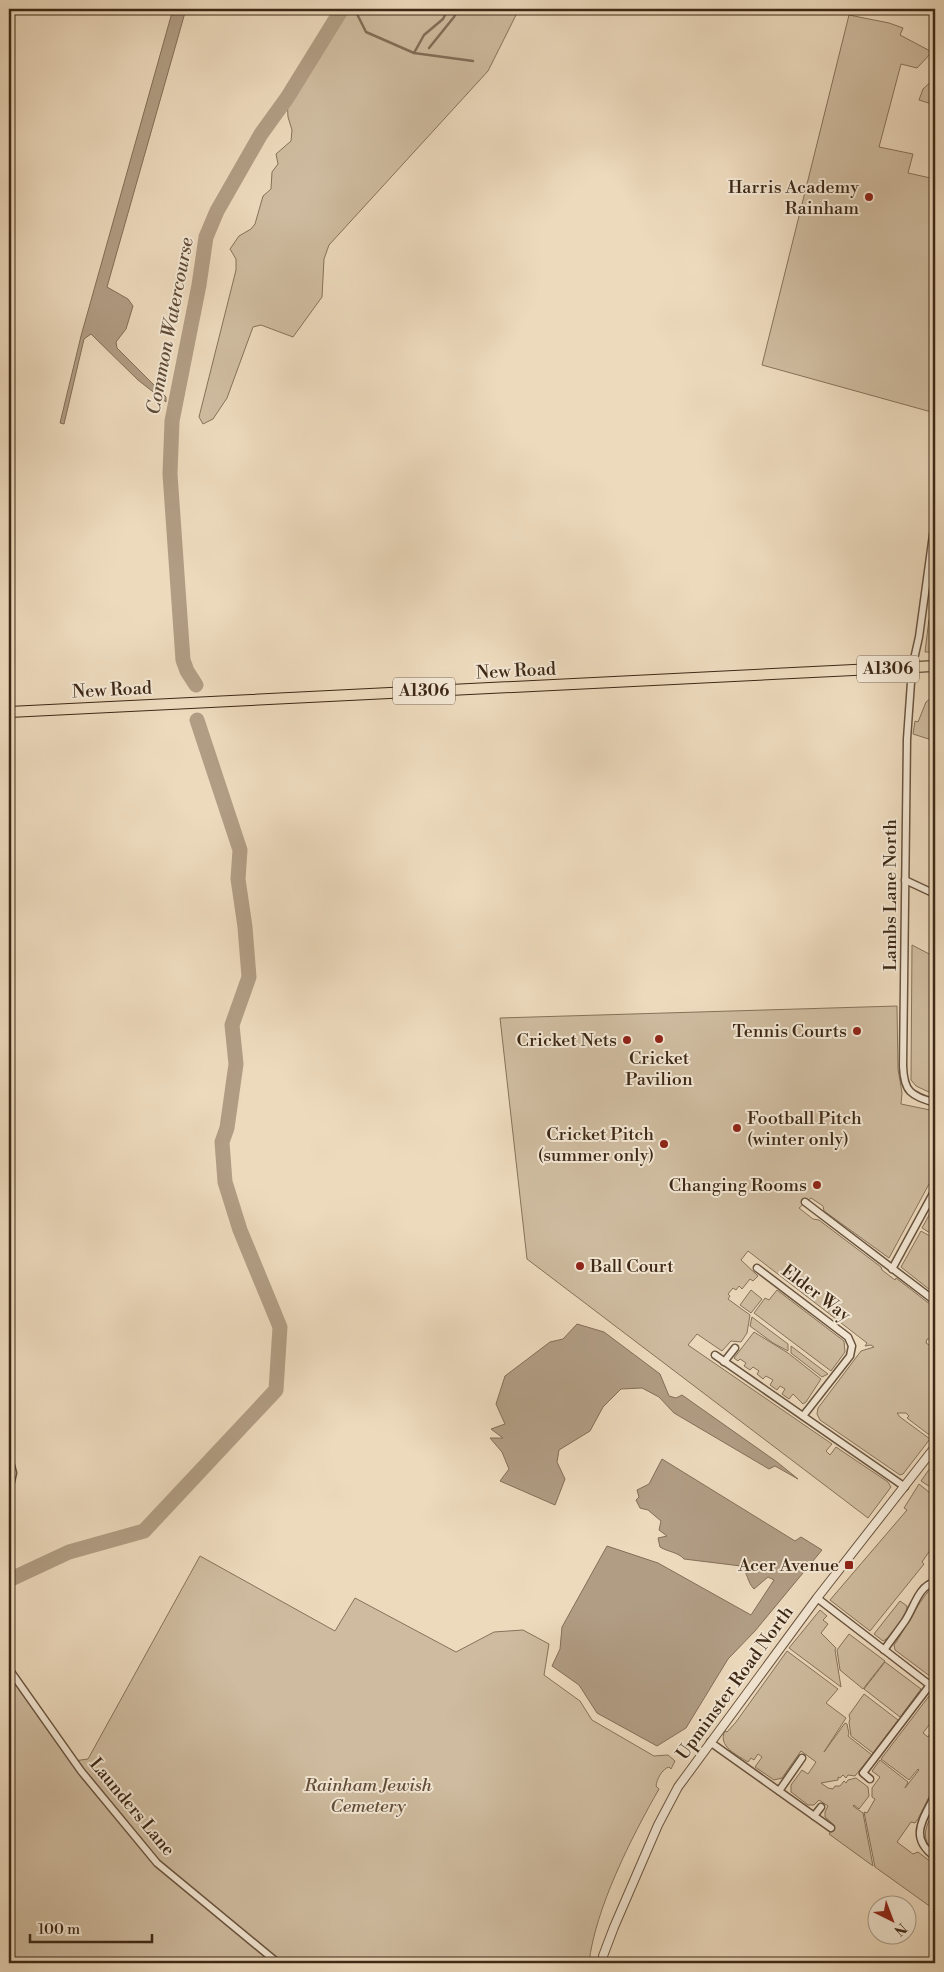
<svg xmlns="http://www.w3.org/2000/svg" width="944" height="1972" viewBox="0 0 944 1972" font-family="'Libre Bodoni',serif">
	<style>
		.green { fill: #cfbca0; stroke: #86725a }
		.water { fill: #b19d84; stroke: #836e58 }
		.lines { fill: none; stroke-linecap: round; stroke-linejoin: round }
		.stream { stroke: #836e58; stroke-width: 2.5 }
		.river { stroke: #b19d84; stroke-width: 15 }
		.minor-casing { stroke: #69543f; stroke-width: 9 }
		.tertiary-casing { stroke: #69543f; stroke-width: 10 }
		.primary-casing { stroke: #3d2815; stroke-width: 12 }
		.minor { stroke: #f3e7d4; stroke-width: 6 }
		.tertiary { stroke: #f3e7d4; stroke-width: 8 }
		.primary { stroke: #eddabd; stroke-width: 10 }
		.poi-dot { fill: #8f2418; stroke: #f3e7d4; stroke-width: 2 }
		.labels { text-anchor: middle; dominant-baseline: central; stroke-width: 4; stroke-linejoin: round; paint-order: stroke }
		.shield { fill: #f3e7d4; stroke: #74614e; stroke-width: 1 }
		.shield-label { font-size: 16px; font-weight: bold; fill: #3d2815 }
		.poi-label { font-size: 18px; fill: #3d2815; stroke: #f3e7d4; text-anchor: end }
		.street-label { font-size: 18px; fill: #3d2815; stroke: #f3e7d4 }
		.park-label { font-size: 18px; font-style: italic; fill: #624d38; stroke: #f3e7d4 }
		.water-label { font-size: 19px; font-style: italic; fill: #604b36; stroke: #f3e7d4 }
	</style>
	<rect width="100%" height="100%" fill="#eddabd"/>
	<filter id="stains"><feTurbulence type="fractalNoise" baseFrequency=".004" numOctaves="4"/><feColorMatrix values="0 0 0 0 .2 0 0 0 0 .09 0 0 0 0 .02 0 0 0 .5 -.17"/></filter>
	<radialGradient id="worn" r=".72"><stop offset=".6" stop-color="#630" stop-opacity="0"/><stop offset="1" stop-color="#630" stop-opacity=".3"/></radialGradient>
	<g class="green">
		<path d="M 342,9 L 519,9 L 488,71 L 329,245 L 324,259 L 322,297 L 293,337 L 261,325 L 253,327 L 227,398 L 213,419 L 203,424 L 199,417 L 236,270 L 236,259 L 230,249 L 239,236 L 251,229 L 255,224 L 263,196 L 271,189 L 272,172 L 278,164 L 276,154 L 291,141 L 292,130 L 288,117 L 287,98 Z"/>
		<path d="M 849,15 L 889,23 L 903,28 L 900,35 L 932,52 L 917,68 L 901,64 L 879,147 L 913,154 L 908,173 L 935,179 L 935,413 L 762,365 Z"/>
		<path d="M 935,78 L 935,105 L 919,100 L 923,89 Z"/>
		<path d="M 929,619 L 935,622 L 935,652 L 925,652 Z"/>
		<path d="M 935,695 L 935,741 L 913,734 L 915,721 L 918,722 L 926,702 Z"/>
		<path d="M 912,945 L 935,957 L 935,1095 L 916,1086 L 911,1080 Z"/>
		<path d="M 897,1006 L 898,1069 L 902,1093 L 901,1104 L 935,1111 L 935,1173 L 889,1258 L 824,1211 L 823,1206 L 811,1198 L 799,1208 L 813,1219 L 819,1220 L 881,1267 L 882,1270 L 895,1280 L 896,1278 L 935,1308 L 935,1331 L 930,1339 L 927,1339 L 926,1343 L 929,1345 L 935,1336 L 935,1432 L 932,1437 L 907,1418 L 909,1416 L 906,1413 L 897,1413 L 900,1417 L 930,1439 L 903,1474 L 900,1475 L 820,1420 L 817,1414 L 818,1408 L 861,1351 L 874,1347 L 871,1345 L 865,1346 L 867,1343 L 748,1251 L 741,1260 L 758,1276 L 753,1281 L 750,1279 L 742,1289 L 739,1286 L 736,1290 L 733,1288 L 728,1294 L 730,1296 L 728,1299 L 750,1315 L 747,1333 L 741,1342 L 731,1341 L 722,1351 L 697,1334 L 688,1345 L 832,1444 L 826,1451 L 830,1455 L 836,1447 L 888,1482 L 891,1487 L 868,1518 L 527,1259 L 500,1018 Z"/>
		<path d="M 935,1204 L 935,1236 L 922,1228 Z"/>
		<path d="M 921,1231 L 935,1239 L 935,1294 L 901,1267 Z"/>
		<path d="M 751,1290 L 762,1299 L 751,1313 L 740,1305 Z"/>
		<path d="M 777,1290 L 844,1341 L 845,1352 L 831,1371 L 754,1313 L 765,1298 L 769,1300 Z"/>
		<path d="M 752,1317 L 788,1344 L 788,1351 L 773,1343 L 750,1326 Z"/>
		<path d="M 754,1332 L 788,1353 L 821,1379 L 806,1402 L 803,1404 L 793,1394 L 789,1399 L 782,1394 L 785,1389 L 780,1386 L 777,1390 L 770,1385 L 773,1380 L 766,1376 L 763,1379 L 757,1374 L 759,1371 L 753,1367 L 750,1370 L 744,1366 L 746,1363 L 740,1359 L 738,1361 L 734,1358 Z"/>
		<path d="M 791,1346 L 828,1374 L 822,1377 L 791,1353 Z"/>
		<path d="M 935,1461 L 935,1490 L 921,1481 Z"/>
		<path d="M 919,1484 L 935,1497 L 935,1543 L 922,1562 L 924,1564 L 870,1631 L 830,1600 L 907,1510 L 904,1508 Z"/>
		<path d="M 200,1556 L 335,1631 L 355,1598 L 456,1652 L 494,1632 L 523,1630 L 549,1644 L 544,1675 L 580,1701 L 592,1720 L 654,1756 L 668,1755 L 675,1761 L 671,1769 L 669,1767 C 662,1769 657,1779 656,1786 L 659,1789 C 632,1836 595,1909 589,1963 L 9,1963 L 9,1669 L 74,1761 L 88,1759 Z"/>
		<path d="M 934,1586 L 935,1586 L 935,1680 L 895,1650 L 894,1645 C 905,1630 920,1597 934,1586 Z"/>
		<path d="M 900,1601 L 907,1606 C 907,1617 893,1636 883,1641 L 874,1634 Z"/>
		<path d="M 820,1610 L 827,1616 L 823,1620 L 828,1624 L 821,1633 L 836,1648 L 835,1650 L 841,1687 L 789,1648 Z"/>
		<path d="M 849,1634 L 885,1661 L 863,1689 L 840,1670 L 837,1650 Z"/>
		<path d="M 787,1651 L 838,1689 L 826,1703 L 846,1718 L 824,1752 L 845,1723 L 847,1724 L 849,1734 L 848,1736 L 872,1755 L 855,1776 L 848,1775 L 846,1778 L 843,1775 L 840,1778 L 838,1777 L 838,1780 L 821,1783 L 828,1788 L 833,1789 L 835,1786 L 840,1786 L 844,1781 L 846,1783 L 848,1780 L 856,1778 L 868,1787 L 869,1796 L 859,1809 L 854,1805 L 853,1806 L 863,1813 L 873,1866 L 829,1834 L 835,1826 L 825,1817 L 825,1812 L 828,1806 L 819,1800 L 814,1805 L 808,1805 L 791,1792 L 791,1785 L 802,1770 L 808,1774 L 816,1762 L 801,1751 L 782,1778 L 774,1780 L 755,1767 L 762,1757 L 758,1754 L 754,1760 L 751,1758 L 748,1762 C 737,1755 717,1746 725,1731 L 727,1732 L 736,1722 Z"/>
		<path d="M 885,1662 L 921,1689 L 900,1717 L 864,1689 Z"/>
		<path d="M 864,1694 L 898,1720 L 873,1753 L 851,1736 L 849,1722 L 850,1719 L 849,1715 Z"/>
		<path d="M 929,1696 L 935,1699 L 935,1717 L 923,1733 L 928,1737 L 935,1725 L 935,1785 L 918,1819 L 915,1823 L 911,1822 L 897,1842 L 913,1854 L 918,1852 L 935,1865 L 935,1910 L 875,1867 L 864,1812 L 867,1813 L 875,1799 L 872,1797 L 872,1788 L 880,1777 L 872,1771 L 880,1760 L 908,1782 L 905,1788 L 919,1770 L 918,1769 L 909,1780 L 881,1759 Z"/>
		<path d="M 935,1809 L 935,1851 C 918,1839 927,1824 935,1809 Z"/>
	</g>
	<g class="water">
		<path d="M 173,9 L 186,9 L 107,287 L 128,299 L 133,306 L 126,329 L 116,342 L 117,348 L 166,397 L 166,402 L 138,380 L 91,334 L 84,339 L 64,424 L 60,423 L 81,336 Z"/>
		<path d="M 577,1324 L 604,1332 L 660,1374 L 669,1396 L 676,1398 L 682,1395 L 777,1462 L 798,1479 L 775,1466 L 769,1469 L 674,1413 L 659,1397 L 642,1388 L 621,1389 L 603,1407 L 590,1431 L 559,1450 L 557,1462 L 565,1479 L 555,1505 L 500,1481 L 509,1469 L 502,1452 L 490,1438 L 503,1438 L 491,1429 L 505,1424 L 496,1404 L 505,1376 L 550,1342 L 563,1339 Z"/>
		<path d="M 662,1459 L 795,1541 L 801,1537 L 822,1550 L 755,1631 L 728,1659 L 686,1728 L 657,1746 L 597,1713 L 579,1685 L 552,1666 L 560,1649 L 562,1627 L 607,1546 L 658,1563 L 751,1615 L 774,1580 L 768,1577 L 754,1589 C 747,1582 748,1573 741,1566 L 684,1559 C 678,1552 668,1552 660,1547 L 658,1538 L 667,1536 L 659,1530 L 661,1521 L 648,1510 L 640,1508 L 636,1500 L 639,1497 L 637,1490 L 649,1484 Z"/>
	</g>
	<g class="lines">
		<g class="stream">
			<path d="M 342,9 L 356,12 L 366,32 L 414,53 L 473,61"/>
			<path d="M 429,48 L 454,17 L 458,9"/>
			<path d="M 414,53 L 424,35 L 443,19 L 448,9"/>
		</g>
		<g class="river">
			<path d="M 196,685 L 187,671 L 183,660 L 170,474 L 172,421 L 199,285 L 206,237 L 217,211 L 261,134 L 287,98 L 342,9"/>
			<path d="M 9,1580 L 69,1552 L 144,1531 L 276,1390 L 280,1327 L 240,1230 L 225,1182 L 222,1142 L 227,1128 L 236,1064 L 232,1025 L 249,977 L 245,927 L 238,879 L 240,850 L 197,720"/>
		</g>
		<g class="minor-casing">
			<g id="minor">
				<path d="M 935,520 L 919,637 L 912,668 L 907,739 L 903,1066 C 904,1093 911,1095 935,1103"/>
				<path d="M 905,880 L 935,894"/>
				<path d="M 805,1202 L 935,1301"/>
				<path d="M 757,1268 L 848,1337 L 852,1346 L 850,1356 L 803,1416"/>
				<path d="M 892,1269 L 935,1190"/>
				<path d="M 715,1355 L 905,1487"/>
				<path d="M 724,1362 L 735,1348"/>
				<path d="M 9,1458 L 13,1473 L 9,1490"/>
				<path d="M 817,1598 L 935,1689"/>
				<path d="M 884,1650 C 891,1640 898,1631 905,1621 C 914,1608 918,1586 935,1582"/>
				<path d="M 9,1669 L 81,1771 L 157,1863 L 278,1963"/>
				<path d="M 710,1742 L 831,1828"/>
				<path d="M 870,1779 L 863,1773 L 930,1685"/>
				<path d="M 779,1791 L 802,1758"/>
				<path d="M 935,1795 C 923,1820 908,1837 935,1857"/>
				<path d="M 814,1816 L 821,1807"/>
			</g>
		</g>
		<g class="tertiary-casing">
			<path id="tertiary" d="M 604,1963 L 603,1956 L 614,1927 L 658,1825 L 678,1787 L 817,1598 L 935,1447"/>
		</g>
		<g class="primary-casing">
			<path id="primary" d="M 9,712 L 935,666"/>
		</g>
		<use href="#minor" class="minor"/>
		<use href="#tertiary" class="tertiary"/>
		<use href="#primary" class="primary"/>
	</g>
	<g class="poi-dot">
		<circle cx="869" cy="197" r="5"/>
		<circle cx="857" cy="1031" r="5"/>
		<circle cx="659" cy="1039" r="5"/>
		<circle cx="627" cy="1040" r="5"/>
		<circle cx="737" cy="1128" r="5"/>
		<circle cx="664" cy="1144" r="5"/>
		<circle cx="817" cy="1185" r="5"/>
		<circle cx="580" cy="1266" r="5"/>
		<rect x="844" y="1560" width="10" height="10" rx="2.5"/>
	</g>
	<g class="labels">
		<g class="shield">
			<rect x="857" y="655.5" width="62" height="27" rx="4"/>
			<rect x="393" y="677.5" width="62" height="27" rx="4"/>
		</g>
		<g class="shield-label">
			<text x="888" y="669">A1306</text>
			<text x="424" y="691">A1306</text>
		</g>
		<g class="poi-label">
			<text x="859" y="187">Harris Academy<tspan x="859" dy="21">Rainham</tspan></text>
			<text x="847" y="1031">Tennis Courts</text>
			<text x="617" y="1040">Cricket Nets</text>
			<text x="659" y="1058" text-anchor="middle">Cricket<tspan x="659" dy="21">Pavilion</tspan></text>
			<text x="747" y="1118" text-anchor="start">Football Pitch<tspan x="747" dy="21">(winter only)</tspan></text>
			<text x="654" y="1134">Cricket Pitch<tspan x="654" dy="21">(summer only)</tspan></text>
			<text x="807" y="1185">Changing Rooms</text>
			<text x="590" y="1266" text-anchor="start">Ball Court</text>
			<text x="839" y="1565">Acer Avenue</text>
		</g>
		<g class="street-label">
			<text transform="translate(516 671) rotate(-3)">New Road</text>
			<text transform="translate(112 690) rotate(-3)">New Road</text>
			<text transform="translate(890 895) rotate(-90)">Lambs Lane North</text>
			<text transform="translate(816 1293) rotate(37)">Elder Way</text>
			<text transform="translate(735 1683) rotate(-54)">Upminster Road North</text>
			<text transform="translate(132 1807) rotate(50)">Launders Lane</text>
		</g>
		<g class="park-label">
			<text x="368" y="1785">Rainham Jewish<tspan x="368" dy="21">Cemetery</tspan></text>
		</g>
		<g class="water-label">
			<text transform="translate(170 326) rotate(-79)">Common Watercourse</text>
		</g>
	</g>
	<rect width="944" height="1972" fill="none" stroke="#eddabd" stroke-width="30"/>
	<rect x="10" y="10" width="924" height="1952" fill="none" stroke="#3d2815" stroke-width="2.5"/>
	<rect x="15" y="15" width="914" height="1942" fill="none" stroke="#3d2815"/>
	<g transform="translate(892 1920) rotate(138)"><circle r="24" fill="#f3e7d4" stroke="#aa9b88"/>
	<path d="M0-4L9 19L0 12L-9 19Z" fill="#8f2418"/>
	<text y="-8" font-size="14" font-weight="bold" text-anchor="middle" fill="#3d2815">N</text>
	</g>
	<path d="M30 1934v8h122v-8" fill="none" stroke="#3d2815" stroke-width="2.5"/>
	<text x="38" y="1934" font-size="15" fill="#3d2815" stroke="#f3e7d4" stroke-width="4" paint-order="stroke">100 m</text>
	<rect width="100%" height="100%" filter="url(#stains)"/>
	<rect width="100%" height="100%" fill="url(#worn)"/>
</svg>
